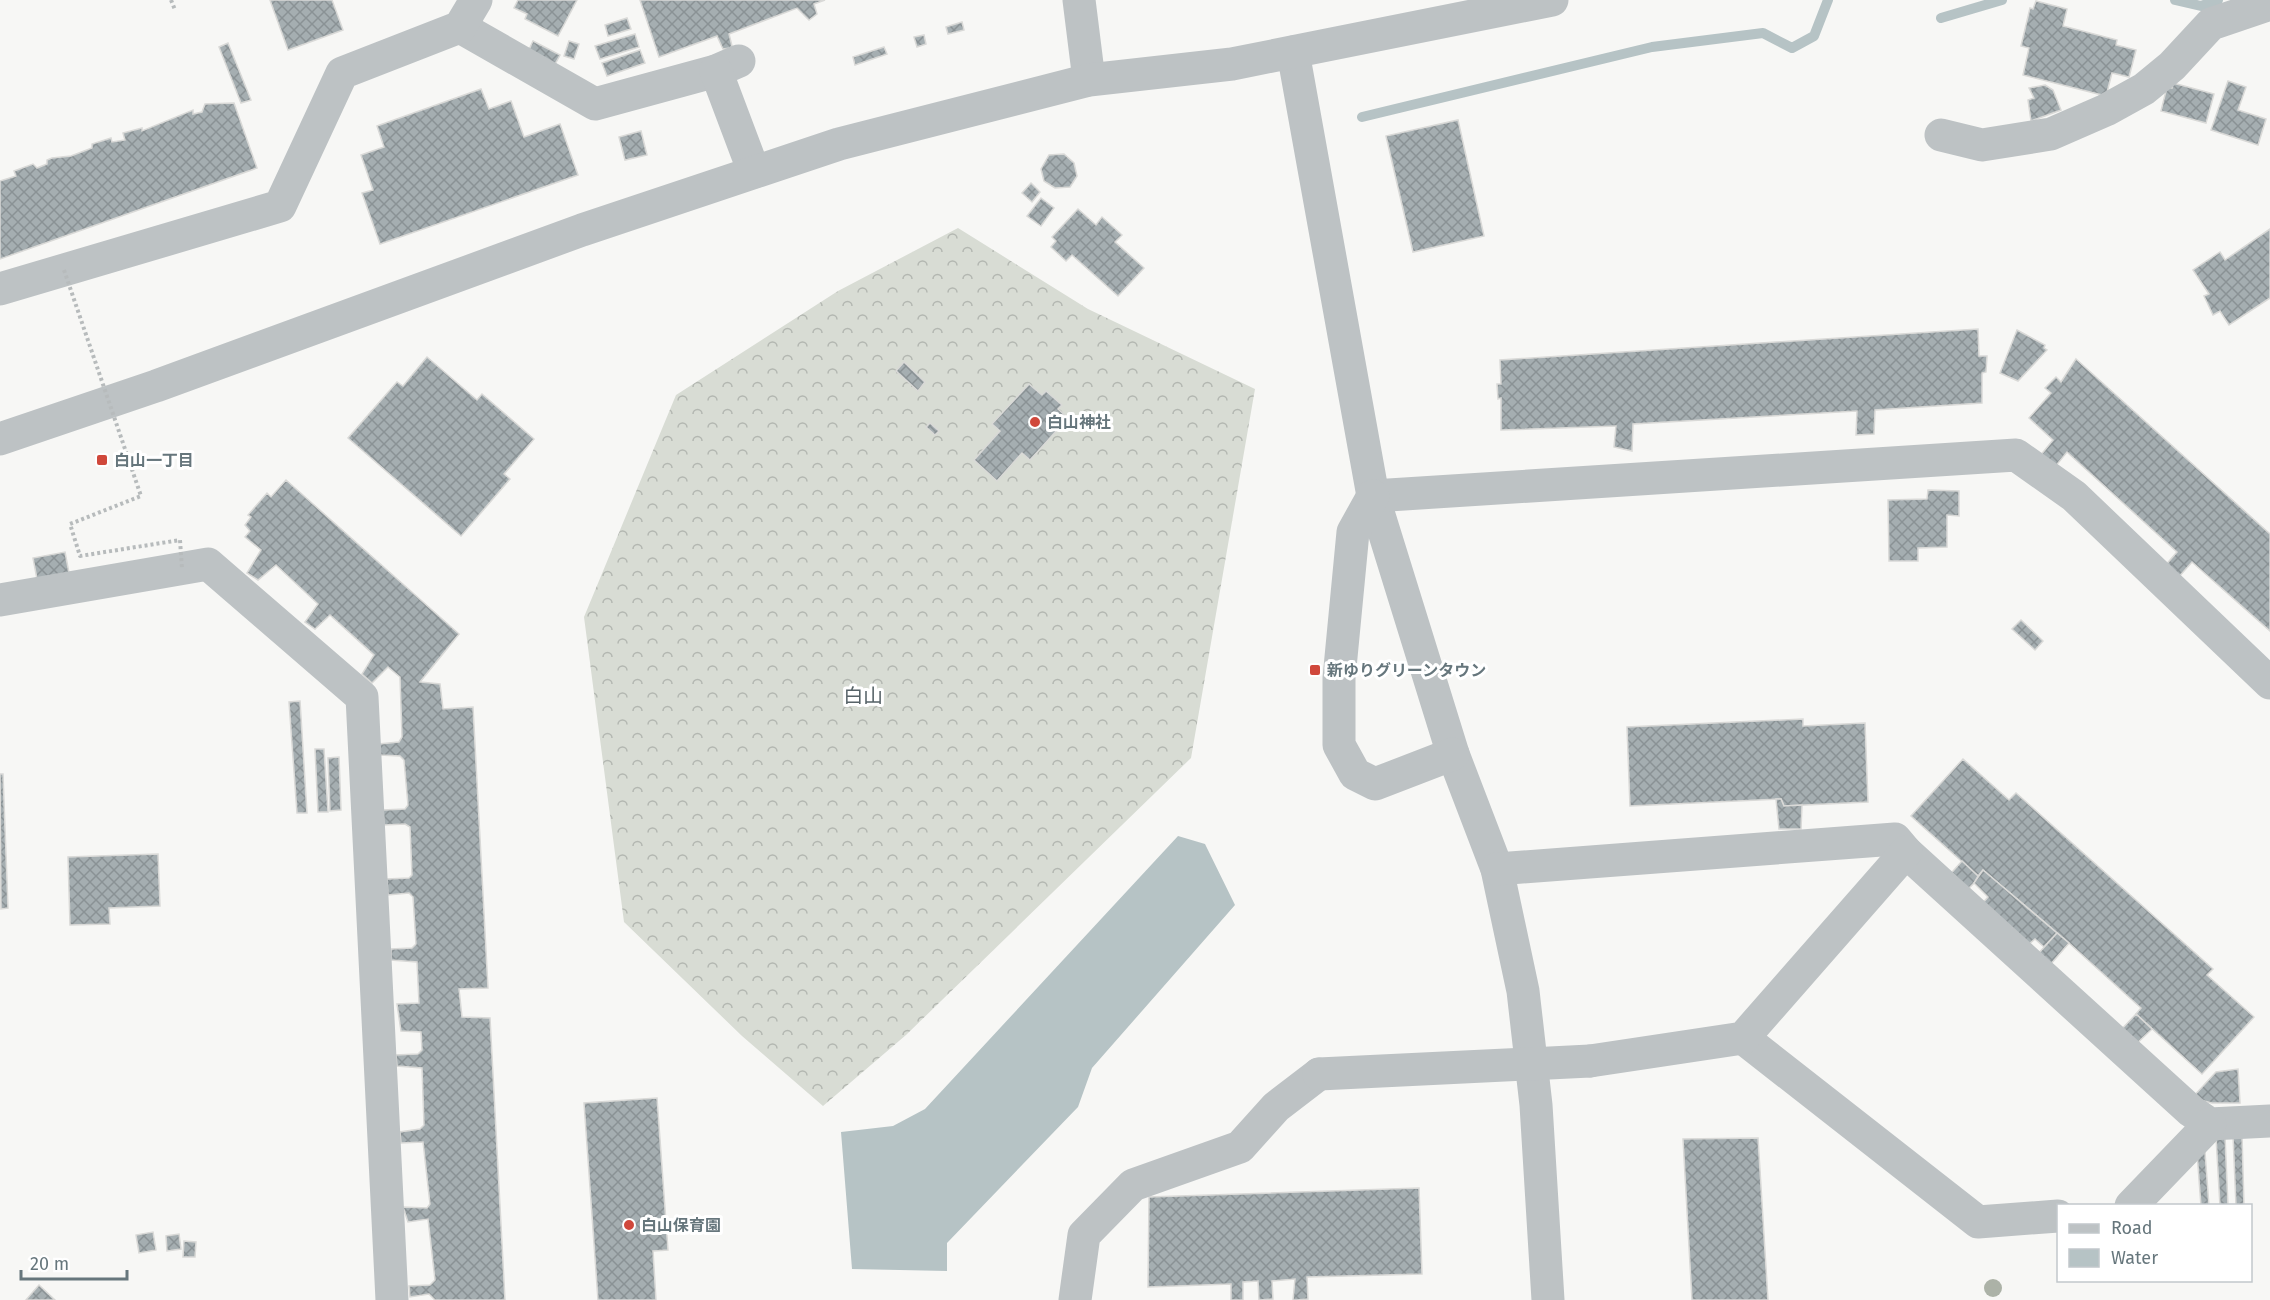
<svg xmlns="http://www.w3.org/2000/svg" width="2270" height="1300" viewBox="0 0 2270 1300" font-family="'Fira Sans','Noto Sans JP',sans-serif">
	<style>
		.forest { fill: url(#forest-crowns) }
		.water { fill: #b6c3c5 }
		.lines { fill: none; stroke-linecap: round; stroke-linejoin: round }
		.stream { stroke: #b6c3c5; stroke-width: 10 }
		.building { fill: url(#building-cross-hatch); stroke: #d9d9d7; stroke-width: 1.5 }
		.path { stroke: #b7bbbc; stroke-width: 4; stroke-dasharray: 3 3; stroke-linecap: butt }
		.minor { stroke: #bdc2c4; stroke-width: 33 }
		.path-bridge { stroke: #b7bbbc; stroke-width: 4; stroke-dasharray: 3 3; stroke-linecap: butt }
		.minor-bridge { stroke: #bdc2c4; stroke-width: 33 }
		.tree { fill: #acb2a7 }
		.poi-dot { fill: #d0483b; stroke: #fff; stroke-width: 2 }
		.labels { text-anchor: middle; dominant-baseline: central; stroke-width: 6; stroke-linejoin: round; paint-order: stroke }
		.poi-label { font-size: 16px; font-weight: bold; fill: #66767c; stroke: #fff; text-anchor: start }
		.quarter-label { font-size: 20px; fill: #576368; stroke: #fff }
	</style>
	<defs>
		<pattern id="forest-crowns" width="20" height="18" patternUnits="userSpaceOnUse" patternTransform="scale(1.5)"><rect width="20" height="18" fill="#d8dcd4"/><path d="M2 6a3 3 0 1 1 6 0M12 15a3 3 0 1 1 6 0" fill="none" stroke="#b3b7b1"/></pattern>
		<pattern id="building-cross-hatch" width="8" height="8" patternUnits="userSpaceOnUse" patternTransform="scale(1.5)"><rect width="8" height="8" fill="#a5aeb1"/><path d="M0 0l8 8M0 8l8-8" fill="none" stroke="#8a9295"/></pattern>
	</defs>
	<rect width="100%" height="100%" fill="#f7f7f5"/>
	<path class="forest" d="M 958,228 L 1088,309 L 1255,389 L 1191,758 L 906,1035 L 823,1106 L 742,1036 L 624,922 L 584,617 L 676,395 L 838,291 Z"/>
	<path class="water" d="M 1178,836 L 1205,844 L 1235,905 L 1092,1068 L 1078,1107 L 947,1243 L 947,1271 L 852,1269 L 841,1132 L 893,1126 L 925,1109 Z"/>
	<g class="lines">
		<g class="stream">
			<path d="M 2175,0 L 2201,6 L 2218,0"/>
			<path d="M 1941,18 L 2002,0"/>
			<path d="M 1362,117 L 1652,47 L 1763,33 L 1792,48 L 1814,36 L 1828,0"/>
		</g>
	</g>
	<g class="building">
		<path d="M 270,0 L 332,0 L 343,30 L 288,50 Z"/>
		<path d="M 518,0 L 577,0 L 558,36 L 525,19 L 527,14 L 514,8 Z"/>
		<path d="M 640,0 L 825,0 L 814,4 L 817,14 L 809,20 L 797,8 L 729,34 L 732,46 L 730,48 L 723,49 L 717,36 L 659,57 Z"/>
		<path d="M 2036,1 L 2067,9 L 2063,26 L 2117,40 L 2116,45 L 2136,50 L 2129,77 L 2112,73 L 2106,96 L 2023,75 L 2029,48 L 2021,46 L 2030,8 L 2033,9 Z"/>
		<path d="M 627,18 L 631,29 L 608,36 L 605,25 Z"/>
		<path d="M 962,22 L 964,30 L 948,34 L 946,27 Z"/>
		<path d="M 635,34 L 639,47 L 600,59 L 595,46 Z"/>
		<path d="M 924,35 L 926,44 L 917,47 L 914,37 Z"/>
		<path d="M 533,41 L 560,55 L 554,66 L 528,52 Z"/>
		<path d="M 569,41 L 579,44 L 574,59 L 564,56 Z"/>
		<path d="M 228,43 L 251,100 L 241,103 L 219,47 Z"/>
		<path d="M 884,47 L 887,54 L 855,65 L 853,57 Z"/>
		<path d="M 640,50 L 645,63 L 607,76 L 602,63 Z"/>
		<path d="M 2228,81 L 2246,87 L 2238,110 L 2266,119 L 2258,145 L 2211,130 Z"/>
		<path d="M 2173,83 L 2214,94 L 2206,123 L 2161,111 L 2167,87 L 2172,88 Z"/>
		<path d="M 2045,85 L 2053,90 L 2061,110 L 2031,121 L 2028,100 L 2034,98 L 2029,88 Z"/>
		<path d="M 481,89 L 489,109 L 511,101 L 524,137 L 560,124 L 578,175 L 380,244 L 362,193 L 373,190 L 361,155 L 384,147 L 377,126 Z"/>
		<path d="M 234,103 L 257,168 L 0,259 L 0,181 L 16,176 L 14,171 L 33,164 L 37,168 L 47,164 L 47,160 L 52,158 L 71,156 L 92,148 L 92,144 L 111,138 L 112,142 L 125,140 L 123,133 L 142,128 L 142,131 L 193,110 L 193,114 L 202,112 L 205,104 Z"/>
		<path d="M 1458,120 L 1484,236 L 1413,252 L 1386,136 Z"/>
		<path d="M 641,131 L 647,155 L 625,160 L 619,137 Z"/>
		<path d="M 1064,154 L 1074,163 L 1077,176 L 1070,187 L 1055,188 L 1044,181 L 1041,169 L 1049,155 Z"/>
		<path d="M 1031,183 L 1040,192 L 1032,202 L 1022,193 Z"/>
		<path d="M 1041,198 L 1054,208 L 1041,226 L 1027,216 Z"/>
		<path d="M 1078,209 L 1096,225 L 1102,217 L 1122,235 L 1115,242 L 1144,268 L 1118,296 L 1072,255 L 1066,261 L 1051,247 L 1056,241 L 1052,237 Z"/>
		<path d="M 2270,229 L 2270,298 L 2229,325 L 2220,311 L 2213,315 L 2204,296 L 2209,294 L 2193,270 L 2220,252 L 2225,260 Z"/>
		<path d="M 1978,329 L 1979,356 L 1987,356 L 1986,372 L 1982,373 L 1982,403 L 1875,410 L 1874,434 L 1856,435 L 1857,411 L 1633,424 L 1632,451 L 1614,447 L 1616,426 L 1501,430 L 1501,398 L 1498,399 L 1497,384 L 1501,384 L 1500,360 Z"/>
		<path d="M 2017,330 L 2045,345 L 2044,348 L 2047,350 L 2018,381 L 2000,373 Z"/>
		<path d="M 427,357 L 477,400 L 482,394 L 534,439 L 504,474 L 510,479 L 461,536 L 348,438 L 397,382 L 403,386 Z"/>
		<path d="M 2076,359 L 2270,534 L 2270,631 L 2192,562 L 2177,579 L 2164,567 L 2177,552 L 2067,452 L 2054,468 L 2040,456 L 2053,440 L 2029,418 L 2051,393 L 2045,388 L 2056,377 L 2061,382 Z"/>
		<path d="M 904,362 L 925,382 L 918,391 L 896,371 Z"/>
		<path d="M 1029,384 L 1042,395 L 1046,391 L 1062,405 L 1058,409 L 1068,418 L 1030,460 L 1022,453 L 997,481 L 974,460 L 1000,431 L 992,424 Z"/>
		<path d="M 930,423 L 939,431 L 935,435 L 926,427 Z"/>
		<path d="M 286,480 L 459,634 L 420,682 L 440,684 L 443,709 L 473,707 L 488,988 L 459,989 L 462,1017 L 490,1018 L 505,1300 L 435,1300 L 429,1294 L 410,1297 L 409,1286 L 430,1285 L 435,1280 L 428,1219 L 408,1222 L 403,1207 L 427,1208 L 430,1204 L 423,1142 L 401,1143 L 400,1132 L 420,1129 L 424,1125 L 422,1068 L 397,1066 L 396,1055 L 418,1054 L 422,1050 L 421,1032 L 401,1031 L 397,1004 L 419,1003 L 417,962 L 391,960 L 391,949 L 412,948 L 416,944 L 413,897 L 409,893 L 388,895 L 387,879 L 409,878 L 412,875 L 410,827 L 405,824 L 384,825 L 383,810 L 405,809 L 408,805 L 404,760 L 400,756 L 380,755 L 379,744 L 399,742 L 402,737 L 400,677 L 388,667 L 372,683 L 362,674 L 374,655 L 330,615 L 315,629 L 305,622 L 318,604 L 276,565 L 258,580 L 247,573 L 261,550 L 245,537 L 250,531 L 245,525 L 251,517 L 248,515 L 267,493 L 271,497 Z"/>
		<path d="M 1928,490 L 1959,491 L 1959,516 L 1947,515 L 1947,547 L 1918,548 L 1918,561 L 1889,561 L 1888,500 L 1927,499 Z"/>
		<path d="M 65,552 L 69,573 L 37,579 L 33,558 Z"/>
		<path d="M 2021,620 L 2043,641 L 2035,650 L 2012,629 Z"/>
		<path d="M 300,701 L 307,813 L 297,813 L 289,702 Z"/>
		<path d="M 1803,719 L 1803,726 L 1865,723 L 1868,802 L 1784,806 L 1781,799 L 1630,806 L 1627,727 Z"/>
		<path d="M 315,749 L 324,749 L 328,812 L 318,812 Z"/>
		<path d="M 339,757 L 341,810 L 330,811 L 328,758 Z"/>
		<path d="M 1963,759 L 2009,800 L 2016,793 L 2213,969 L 2207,975 L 2254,1017 L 2202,1074 L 2136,1014 L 2141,1008 L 2069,943 L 1983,870 L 1978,876 L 1911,816 Z"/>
		<path d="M 0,774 L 3,774 L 8,908 L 1,909 Z"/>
		<path d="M 1776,799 L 1781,799 L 1784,806 L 1802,805 L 1801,829 L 1779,829 Z"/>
		<path d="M 158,854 L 160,906 L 109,908 L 110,924 L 70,925 L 68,857 Z"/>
		<path d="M 1962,861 L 1978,876 L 1974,883 L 1963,894 L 1946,879 Z"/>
		<path d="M 1983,870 L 2057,933 L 2044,947 L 2035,939 L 2028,945 L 1982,904 L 1988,897 L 1974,883 Z"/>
		<path d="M 2057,933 L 2069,943 L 2050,965 L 2038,954 Z"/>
		<path d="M 2136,1014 L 2152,1029 L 2135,1045 L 2120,1031 Z"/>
		<path d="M 2238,1069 L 2240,1103 L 2212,1103 L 2192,1098 L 2216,1072 Z"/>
		<path d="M 657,1098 L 668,1250 L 653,1251 L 656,1300 L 598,1300 L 584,1103 Z"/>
		<path d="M 2233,1135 L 2242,1135 L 2244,1206 L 2236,1206 Z"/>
		<path d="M 2225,1136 L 2228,1206 L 2220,1206 L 2216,1137 Z"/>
		<path d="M 1758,1138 L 1768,1300 L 1692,1300 L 1683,1139 Z"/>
		<path d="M 2196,1139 L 2204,1139 L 2209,1206 L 2201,1206 Z"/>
		<path d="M 1419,1188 L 1422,1274 L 1307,1277 L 1308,1299 L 1297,1300 L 1293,1300 L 1295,1279 L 1272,1281 L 1273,1299 L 1259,1300 L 1258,1281 L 1243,1282 L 1243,1300 L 1231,1300 L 1231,1284 L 1148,1287 L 1149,1197 Z"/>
		<path d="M 153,1232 L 156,1250 L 139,1253 L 136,1235 Z"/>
		<path d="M 179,1234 L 181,1249 L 167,1251 L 166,1236 Z"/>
		<path d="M 184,1241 L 196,1242 L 195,1257 L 183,1257 Z"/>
		<path d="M 39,1285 L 55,1300 L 26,1300 Z"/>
	</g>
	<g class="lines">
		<path class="path" d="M 171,0 L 175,10"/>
		<g class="minor">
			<path d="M 1079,0 L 1089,80"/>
			<path d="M 460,27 L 595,104 L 716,71 L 739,61"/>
			<path d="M 1293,52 L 1373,496 L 1453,754 L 1497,869 L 1523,991 L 1536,1105 L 1548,1300"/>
			<path d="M 716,71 L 754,172"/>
			<path d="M 1941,135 L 1982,145 L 2051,134 L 2106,110 L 2144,89 L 2172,66 L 2211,24 L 2270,4"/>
			<path d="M 0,289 L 280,206 L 342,73 L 460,27 L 476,0"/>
			<path d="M 0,439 L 156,386 L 582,230 L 839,144 L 1089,80 L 1232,64 L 1552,0"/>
			<path d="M 1373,496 L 2016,455 L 2074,496 L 2270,683"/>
			<path d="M 1373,496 L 1353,532 L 1339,678 L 1339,745 L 1355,774 L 1375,784 L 1453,754"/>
			<path d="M 0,600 L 208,564 L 362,697 L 392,1300"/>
			<path d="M 1497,869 L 1895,839 L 1906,852 L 2191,1111 L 2210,1124 L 2270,1121"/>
			<path d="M 1743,1038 L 1978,1222 L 2058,1216"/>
			<path d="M 1590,1061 L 1743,1038 L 1906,852"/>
			<path d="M 2131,1206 L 2210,1124"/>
			<path d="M 1075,1300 L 1084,1235 L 1133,1185 L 1240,1147 L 1276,1107 L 1319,1074"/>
		</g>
		<path class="path-bridge" d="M 64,270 L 141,496 L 70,524 L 80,556 L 180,540 L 182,569"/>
		<path class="minor-bridge" d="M 1319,1074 L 1590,1061"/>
	</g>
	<circle class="tree" cx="1993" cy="1288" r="9"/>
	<g class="poi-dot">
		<circle cx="1035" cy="422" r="6"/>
		<rect x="96" y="454" width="12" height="12" rx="3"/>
		<rect x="1309" y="664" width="12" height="12" rx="3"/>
		<circle cx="629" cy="1225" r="6"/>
	</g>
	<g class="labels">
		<g class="poi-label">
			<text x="1047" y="422">白山神社</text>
			<text x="114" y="460">白山一丁目</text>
			<text x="1327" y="670">新ゆりグリーンタウン</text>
			<text x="641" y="1225">白山保育園</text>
		</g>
		<g class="quarter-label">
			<text x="863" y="696">白山</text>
		</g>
	</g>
	<rect x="2057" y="1204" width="195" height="78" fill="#ffffff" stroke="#c2c8cb" stroke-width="1.5"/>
	<rect x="2069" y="1224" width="30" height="9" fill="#bdc2c4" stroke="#c2c8cb" stroke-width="1.5"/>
	<text x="2111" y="1234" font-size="18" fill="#66767c">Road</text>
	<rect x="2069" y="1249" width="30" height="18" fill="#b6c3c5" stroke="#c2c8cb" stroke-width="1.5"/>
	<text x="2111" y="1264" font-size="18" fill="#66767c">Water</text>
	<path d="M21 1270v9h106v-9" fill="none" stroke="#66767c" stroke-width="3"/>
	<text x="30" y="1270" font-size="18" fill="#66767c" stroke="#ffffff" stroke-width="4.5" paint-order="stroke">20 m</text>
</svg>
